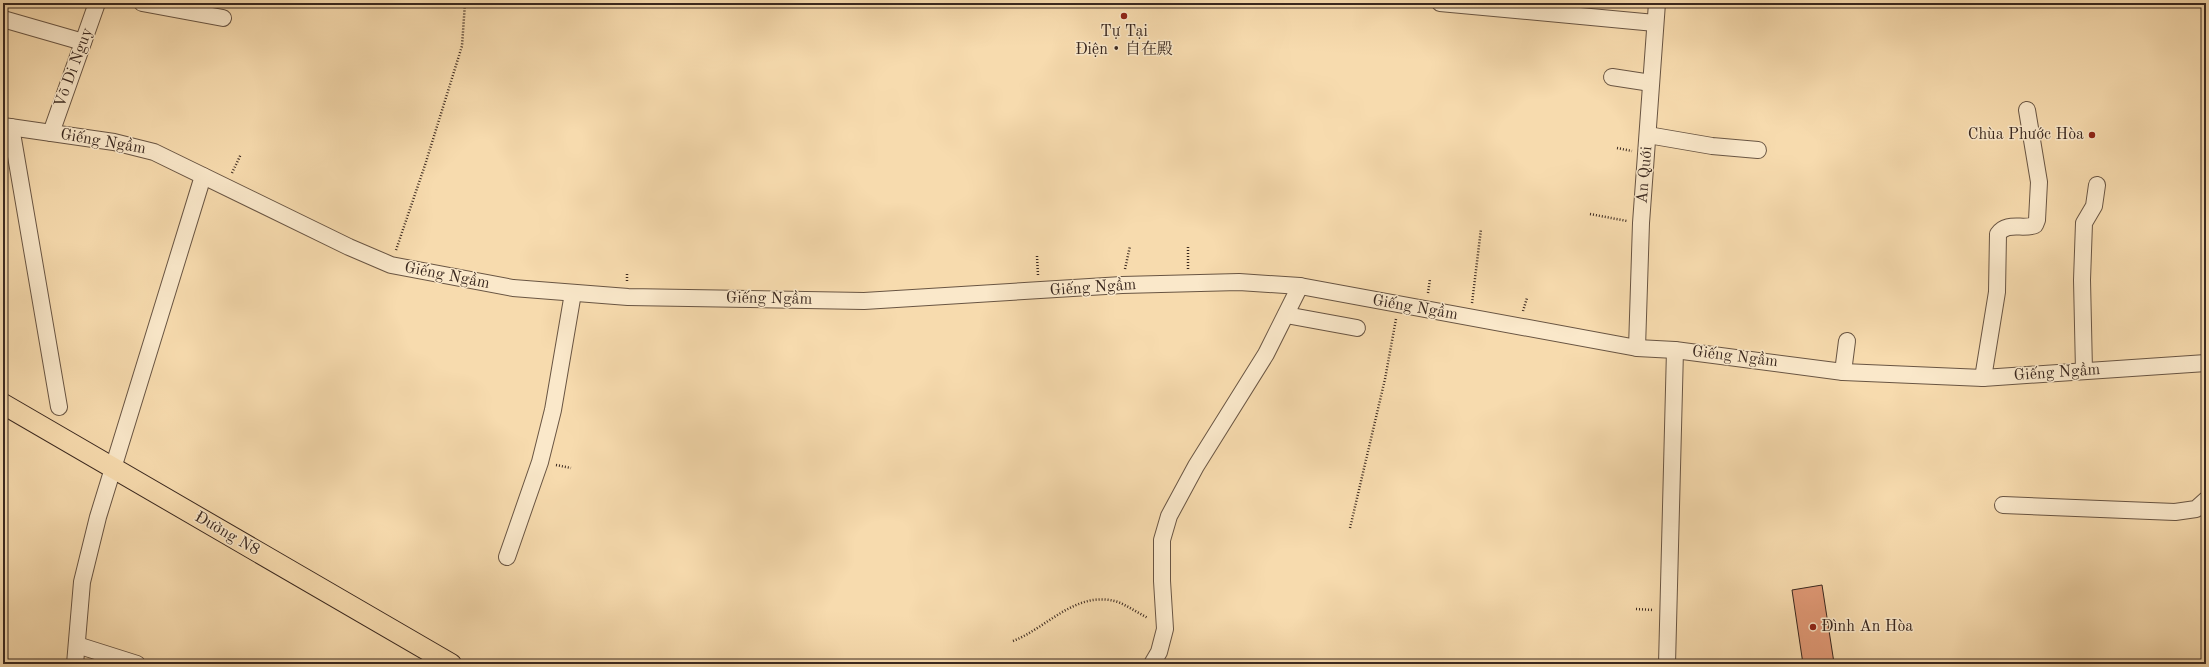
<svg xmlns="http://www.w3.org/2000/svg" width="2209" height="667" viewBox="0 0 2209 667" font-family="'Old Standard TT','Noto Serif SC',serif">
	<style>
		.building { fill: #e09976; stroke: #3a281f }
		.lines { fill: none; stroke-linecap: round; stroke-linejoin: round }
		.minor-casing { stroke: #695543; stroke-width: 18 }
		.major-casing { stroke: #3a281f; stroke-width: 22 }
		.path { stroke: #3a281f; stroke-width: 2.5; stroke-dasharray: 1 2; stroke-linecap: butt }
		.minor { stroke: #fae8ca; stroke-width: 16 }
		.major { stroke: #f7dbae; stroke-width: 20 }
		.poi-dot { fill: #8f2418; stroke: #fae8ca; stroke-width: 1.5 }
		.labels { text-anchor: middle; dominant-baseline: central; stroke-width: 3; stroke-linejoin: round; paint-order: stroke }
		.poi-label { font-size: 16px; fill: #3a281f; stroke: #fae8ca }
		.street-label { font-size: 16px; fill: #3a281f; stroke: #fae8ca }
	</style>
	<rect width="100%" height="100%" fill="#f7dbae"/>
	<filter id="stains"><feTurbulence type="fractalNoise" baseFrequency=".005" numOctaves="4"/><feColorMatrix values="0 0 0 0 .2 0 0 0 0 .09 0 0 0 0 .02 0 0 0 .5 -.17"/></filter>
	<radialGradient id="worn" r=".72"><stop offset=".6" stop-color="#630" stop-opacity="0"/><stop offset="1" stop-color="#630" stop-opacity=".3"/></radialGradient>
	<path class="building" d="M 1822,585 L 1834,663 L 1803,664 L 1792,590 Z"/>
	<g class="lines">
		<g class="minor-casing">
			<g id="minor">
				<path d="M 142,3 L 223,18"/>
				<path d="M 1440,3 L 1655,23"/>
				<path d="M 3,19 L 83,42"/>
				<path d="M 1612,77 L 1651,83"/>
				<path d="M 3,126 L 114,142 L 154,152 L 349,247 L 391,265 L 513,288 L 628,297 L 864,301 L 1122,285 L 1239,282 L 1300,286 L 1637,348 L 1675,350 L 1843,372 L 1983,378 L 2206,363"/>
				<path d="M 11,127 L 59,407"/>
				<path d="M 51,133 L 97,3"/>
				<path d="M 1648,135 L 1712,146 L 1758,150"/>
				<path d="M 1286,315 L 1357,328"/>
				<path d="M 1637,348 L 1641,223 L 1657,3"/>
				<path d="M 2084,371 L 2082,280 L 2084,223 L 2094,206 L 2097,185"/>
				<path d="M 1843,372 L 1847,341"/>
				<path d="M 1983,378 L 1997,292 L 1998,234 C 2007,221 2023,230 2035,225 L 2037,220 L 2039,182 L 2027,110"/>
				<path d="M 2003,505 L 2175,512 L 2196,509 L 2206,500"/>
				<path d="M 507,557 L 540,462 L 553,410 L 573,293"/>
				<path d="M 77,645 L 137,664"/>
				<path d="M 75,664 L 82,582 L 98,517 L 203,176"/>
				<path d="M 1152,664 L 1159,652 L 1165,629 L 1162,581 L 1162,540 L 1169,516 L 1196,466 L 1266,354 L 1300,286"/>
				<path d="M 1667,664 L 1675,350"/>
			</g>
		</g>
		<g class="major-casing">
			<path id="major" d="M 3,404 L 451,664"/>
		</g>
		<g class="path">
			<path d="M 1617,148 L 1632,151"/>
			<path d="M 232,173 L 241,154"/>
			<path d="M 1590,214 L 1627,221"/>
			<path d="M 396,250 L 425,165 L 462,46 L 465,3"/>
			<path d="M 1037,256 L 1038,275"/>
			<path d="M 1125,269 L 1130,246"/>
			<path d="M 1188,269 L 1188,246"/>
			<path d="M 627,274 L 627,281"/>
			<path d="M 1428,293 L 1430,279"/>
			<path d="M 1472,303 L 1481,229"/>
			<path d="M 1523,311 L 1527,298"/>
			<path d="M 556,465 L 571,468"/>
			<path d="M 1350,528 L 1385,379 L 1396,319"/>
			<path d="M 1636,609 L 1654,610"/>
			<path d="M 1013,641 C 1047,628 1077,589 1118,602 C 1128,606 1138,613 1148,618"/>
		</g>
		<use href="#minor" class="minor"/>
		<use href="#major" class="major"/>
	</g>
	<g class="poi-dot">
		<circle cx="1124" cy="16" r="4"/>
		<circle cx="2092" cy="135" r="4"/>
		<circle cx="1813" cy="627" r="4"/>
	</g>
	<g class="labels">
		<g class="poi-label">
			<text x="1124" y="32">Tự Tại<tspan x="1124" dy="18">Điện • 自在殿</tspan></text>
			<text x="2084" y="135" text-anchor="end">Chùa Phước Hòa</text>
			<text x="1821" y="627" text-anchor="start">Đình An Hòa</text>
		</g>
		<g class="street-label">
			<text transform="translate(74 68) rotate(-70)">Võ Di Nguy</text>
			<text transform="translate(103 142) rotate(10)">Giếng Ngầm</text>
			<text transform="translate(1645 175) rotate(-85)">An Quới</text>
			<text transform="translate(447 276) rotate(11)">Giếng Ngầm</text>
			<text transform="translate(1093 288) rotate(-4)">Giếng Ngầm</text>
			<text transform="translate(769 299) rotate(1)">Giếng Ngầm</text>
			<text transform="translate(1415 308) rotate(10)">Giếng Ngầm</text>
			<text transform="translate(1735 357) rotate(7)">Giếng Ngầm</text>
			<text transform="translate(2057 373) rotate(-4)">Giếng Ngầm</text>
			<text transform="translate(227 534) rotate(30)">Đường N8</text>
		</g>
	</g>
	<rect width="2209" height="667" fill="none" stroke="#f7dbae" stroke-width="16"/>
	<rect x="4" y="4" width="2201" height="659" fill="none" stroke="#3a281f" stroke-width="2"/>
	<rect x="8" y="8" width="2193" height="651" fill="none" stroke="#3a281f"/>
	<rect width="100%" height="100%" filter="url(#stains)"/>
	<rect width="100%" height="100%" fill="url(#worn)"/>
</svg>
